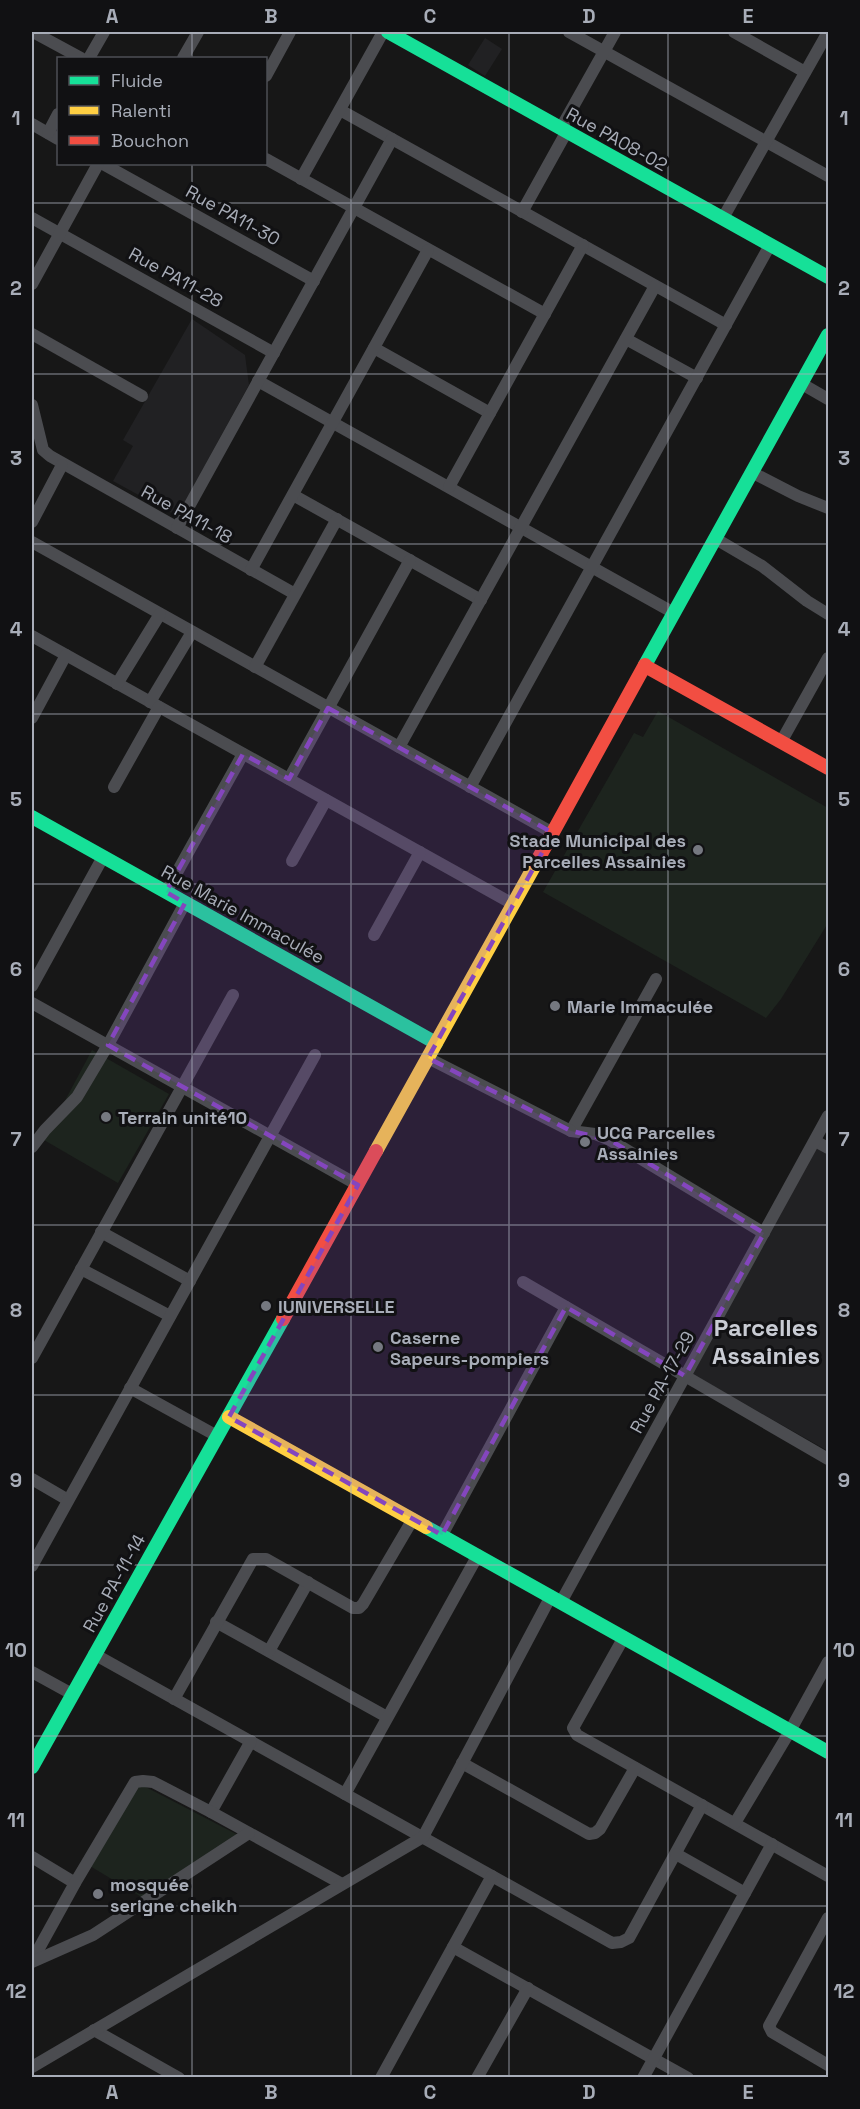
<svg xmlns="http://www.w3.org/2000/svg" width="860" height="2109" viewBox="0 0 860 2109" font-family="'Space Grotesk',sans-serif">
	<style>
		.built { fill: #212123 }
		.green { fill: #1d241e }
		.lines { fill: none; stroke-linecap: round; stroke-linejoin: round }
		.street { stroke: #4b4c50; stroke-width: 12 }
		.fast { stroke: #16e098; stroke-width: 14 }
		.slow { stroke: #ffcf43; stroke-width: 14 }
		.jam { stroke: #f24e42; stroke-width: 14 }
		.marked { fill: #8446be; fill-opacity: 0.2; stroke: #8446be; stroke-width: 4.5; stroke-dasharray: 12 8; stroke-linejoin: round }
		.grid { fill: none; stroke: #a8adb8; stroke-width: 1.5; stroke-opacity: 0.55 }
		.poi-dot { fill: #757880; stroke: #111113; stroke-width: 2 }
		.labels { text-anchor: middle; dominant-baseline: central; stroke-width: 6; stroke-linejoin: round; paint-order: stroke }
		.street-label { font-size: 18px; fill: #a8adb8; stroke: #111113 }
		.poi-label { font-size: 18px; font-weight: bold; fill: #a8adb8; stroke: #111113; text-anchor: start }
		.district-label { font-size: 24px; font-weight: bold; fill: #c9ccd4; stroke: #111113 }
		.neatline { fill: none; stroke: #a8adb8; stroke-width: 2 }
		.grid-label { font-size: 20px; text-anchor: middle; font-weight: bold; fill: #a8adb8 }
	</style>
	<rect width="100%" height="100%" fill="#171717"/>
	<g class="built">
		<path d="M 485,38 L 502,49 L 485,76 L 468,65 Z"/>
		<path d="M 192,319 L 245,355 L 249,385 L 177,516 L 113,481 L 133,446 L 123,440 Z"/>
		<path d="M 817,1147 L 828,1154 L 828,1451 L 690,1373 Z"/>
	</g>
	<g class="green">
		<path d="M 658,711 L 828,808 L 828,923 L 781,999 L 766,1018 L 543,892 L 634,733 L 643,737 Z"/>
		<path d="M 92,1050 L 169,1094 L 118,1183 L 44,1140 Z"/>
		<path d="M 140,1784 L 238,1835 L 143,1898 L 90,1866 Z"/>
	</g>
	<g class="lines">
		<g class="street">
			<path d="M 33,32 L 81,58"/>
			<path d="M 569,32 L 828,176"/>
			<path d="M 734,32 L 805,72"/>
			<path d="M 89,58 L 104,32"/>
			<path d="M 183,58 L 198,32"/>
			<path d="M 266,76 L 290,32"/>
			<path d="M 340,110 L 726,325"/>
			<path d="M 32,124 L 58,139"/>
			<path d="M 561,128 L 615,32"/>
			<path d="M 48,133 L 58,114"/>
			<path d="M 266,159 L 545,314"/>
			<path d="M 103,164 L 314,281"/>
			<path d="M 301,179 L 383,32"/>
			<path d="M 522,212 L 567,131"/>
			<path d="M 32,218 L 274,353"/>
			<path d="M 723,218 L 828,32"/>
			<path d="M 32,284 L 98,164"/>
			<path d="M 32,334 L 142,396"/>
			<path d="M 626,339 L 697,378"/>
			<path d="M 374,348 L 490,413"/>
			<path d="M 258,381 L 674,613"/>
			<path d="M 802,384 L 828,399"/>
			<path d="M 32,405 L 43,450 L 50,456 L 295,594"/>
			<path d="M 753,473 L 798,496 L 828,508"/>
			<path d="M 449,487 L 583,245"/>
			<path d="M 293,495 L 481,600"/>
			<path d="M 32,522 L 62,465"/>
			<path d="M 177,528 L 392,139"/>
			<path d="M 716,539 L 762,566 L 807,601 L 828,614"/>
			<path d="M 32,542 L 553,833"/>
			<path d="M 251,570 L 428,250"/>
			<path d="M 32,636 L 513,904"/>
			<path d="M 255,667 L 337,519"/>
			<path d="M 117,684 L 160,614"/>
			<path d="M 150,702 L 192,632"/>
			<path d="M 32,718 L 66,655"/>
			<path d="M 781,742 L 828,658"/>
			<path d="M 399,747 L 655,286"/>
			<path d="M 289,779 L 410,560"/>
			<path d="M 114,787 L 159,707"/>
			<path d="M 470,787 L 770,245"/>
			<path d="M 292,861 L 326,800"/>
			<path d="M 166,892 L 243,754"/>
			<path d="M 374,935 L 420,852"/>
			<path d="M 656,979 L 571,1131 L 595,1134 L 610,1140 L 764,1233"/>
			<path d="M 32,986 L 103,857"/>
			<path d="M 32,1003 L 358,1185"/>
			<path d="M 428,1058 L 571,1131"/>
			<path d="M 815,1141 L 828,1148"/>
			<path d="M 32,1147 L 45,1130 L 77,1097 L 108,1045 L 185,903"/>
			<path d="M 101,1232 L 190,1281"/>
			<path d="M 81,1269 L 170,1316"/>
			<path d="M 523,1282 L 828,1459"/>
			<path d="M 32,1358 L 233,995"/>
			<path d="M 130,1388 L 217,1436"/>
			<path d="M 32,1479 L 68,1500"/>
			<path d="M 442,1535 L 566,1307"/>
			<path d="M 32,1566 L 315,1055"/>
			<path d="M 561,1602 L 828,1116"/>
			<path d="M 216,1622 L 387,1717"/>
			<path d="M 624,1637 L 573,1728 L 577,1735 L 828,1876"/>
			<path d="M 269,1651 L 308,1582"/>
			<path d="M 94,1654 L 612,1943 L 621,1942 L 629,1938 L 702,1805"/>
			<path d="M 32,1672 L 72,1694"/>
			<path d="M 174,1699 L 253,1559 L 266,1559 L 353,1608 L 359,1608 L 363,1604 L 413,1519"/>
			<path d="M 462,1763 L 589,1834 L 595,1833 L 600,1829 L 635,1768"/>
			<path d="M 345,1794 L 478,1555"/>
			<path d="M 211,1812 L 251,1741"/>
			<path d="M 735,1823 L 790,1731 L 828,1662"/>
			<path d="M 676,1854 L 745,1893"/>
			<path d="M 32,1857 L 75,1883"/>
			<path d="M 828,1918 L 769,2026 L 772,2032 L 828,2065"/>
			<path d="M 453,1947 L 688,2078"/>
			<path d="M 32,1961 L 75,1883 L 135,1782 L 143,1781 L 153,1782 L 211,1812 L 342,1884"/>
			<path d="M 32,1962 L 93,1935 L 249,1833"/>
			<path d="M 94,2030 L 179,2078"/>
			<path d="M 32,2067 L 423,1837 L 551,1596"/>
			<path d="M 381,2078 L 492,1876"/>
			<path d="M 477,2078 L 528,1988"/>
			<path d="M 643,2078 L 772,1844"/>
		</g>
		<g class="fast">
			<path d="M 388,32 L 828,277"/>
			<path d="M 645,665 L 828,335"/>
			<path d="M 32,817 L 436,1043"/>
			<path d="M 426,1527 L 828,1752"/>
			<path d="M 32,1767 L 283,1319"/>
		</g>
		<g class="slow">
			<path d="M 376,1151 L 536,863"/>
			<path d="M 229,1417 L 426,1527"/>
		</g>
		<g class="jam">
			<path d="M 645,666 L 828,768"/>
			<path d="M 536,863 L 645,665"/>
			<path d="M 283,1319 L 376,1151"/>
		</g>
	</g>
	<path class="marked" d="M 328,708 L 553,833 L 428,1058 L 571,1131 L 610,1140 L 764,1233 L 685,1376 L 566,1307 L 442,1535 L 229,1417 L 358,1185 L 108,1045 L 185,903 L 166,892 L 243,754 L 289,779 Z"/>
	<path class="grid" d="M 192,32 L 192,58M 351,32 L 351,2078M 509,32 L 509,2078M 668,32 L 668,2078M 192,164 L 192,2078M 32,203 L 828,203M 32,374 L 828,374M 32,544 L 828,544M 32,714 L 828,714M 32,884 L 828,884M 32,1054 L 828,1054M 32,1225 L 828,1225M 32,1395 L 828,1395M 32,1565 L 828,1565M 32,1736 L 828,1736M 32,1906 L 828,1906"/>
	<g class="poi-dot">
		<circle cx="698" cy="850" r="6"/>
		<circle cx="555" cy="1006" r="6"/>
		<circle cx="106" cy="1117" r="6"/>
		<circle cx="585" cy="1142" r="6"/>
		<circle cx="266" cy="1306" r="6"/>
		<circle cx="378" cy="1347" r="6"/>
		<circle cx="98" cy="1894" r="6"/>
	</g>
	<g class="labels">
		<g class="street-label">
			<text transform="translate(617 139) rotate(29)">Rue PA08-02</text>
			<text transform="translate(233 215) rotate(29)">Rue PA11-30</text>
			<text transform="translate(176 277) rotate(29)">Rue PA11-28</text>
			<text transform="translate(187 514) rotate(29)">Rue PA11-18</text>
			<text transform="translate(243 914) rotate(29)">Rue Marie Immaculée</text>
			<text transform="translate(662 1382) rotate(-61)">Rue PA-17-29</text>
			<text transform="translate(114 1583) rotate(-61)">Rue PA-11-14</text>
		</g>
		<g class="poi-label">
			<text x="686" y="840" text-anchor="end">Stade Municipal des<tspan x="686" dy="21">Parcelles Assainies</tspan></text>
			<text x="567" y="1006">Marie Immaculée</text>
			<text x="118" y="1117">Terrain unité10</text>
			<text x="597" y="1132">UCG Parcelles<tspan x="597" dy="21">Assainies</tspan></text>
			<text x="278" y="1306">IUNIVERSELLE</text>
			<text x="390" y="1337">Caserne<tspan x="390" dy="21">Sapeurs-pompiers</tspan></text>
			<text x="110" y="1884">mosquée<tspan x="110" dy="21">serigne cheikh</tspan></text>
		</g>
		<g class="district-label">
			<text x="766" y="1327">Parcelles<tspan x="766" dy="28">Assainies</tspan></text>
		</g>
	</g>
	<rect width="860" height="2109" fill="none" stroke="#111113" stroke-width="66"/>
	<rect x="57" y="57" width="210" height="108" fill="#111113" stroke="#4d4f55" stroke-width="1.5"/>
	<rect x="69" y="76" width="30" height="9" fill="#16e098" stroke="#4d4f55" stroke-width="1.5"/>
	<text x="111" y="87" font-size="18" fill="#a8adb8">Fluide</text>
	<rect x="69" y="106" width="30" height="9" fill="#ffcf43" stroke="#4d4f55" stroke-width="1.5"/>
	<text x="111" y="117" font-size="18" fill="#a8adb8">Ralenti</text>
	<rect x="69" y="136" width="30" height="9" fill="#f24e42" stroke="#4d4f55" stroke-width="1.5"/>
	<text x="111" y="147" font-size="18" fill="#a8adb8">Bouchon</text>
	<rect x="33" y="33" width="794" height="2043" class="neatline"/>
	<g class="grid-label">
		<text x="112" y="23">A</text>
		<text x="271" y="23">B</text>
		<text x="430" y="23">C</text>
		<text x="589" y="23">D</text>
		<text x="748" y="23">E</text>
		<text x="16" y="125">1</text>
		<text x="844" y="125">1</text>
		<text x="16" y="295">2</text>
		<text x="844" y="295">2</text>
		<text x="16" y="465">3</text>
		<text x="844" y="465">3</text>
		<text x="16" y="636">4</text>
		<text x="844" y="636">4</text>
		<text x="16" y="806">5</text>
		<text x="844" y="806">5</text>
		<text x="16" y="976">6</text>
		<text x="844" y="976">6</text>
		<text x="16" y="1146">7</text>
		<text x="844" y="1146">7</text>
		<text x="16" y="1317">8</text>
		<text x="844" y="1317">8</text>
		<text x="16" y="1487">9</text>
		<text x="844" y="1487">9</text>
		<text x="16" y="1657">10</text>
		<text x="844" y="1657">10</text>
		<text x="16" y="1827">11</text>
		<text x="844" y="1827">11</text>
		<text x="16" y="1998">12</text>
		<text x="844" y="1998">12</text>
		<text x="112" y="2099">A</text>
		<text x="271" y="2099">B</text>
		<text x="430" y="2099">C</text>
		<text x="589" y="2099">D</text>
		<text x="748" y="2099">E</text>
	</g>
</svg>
